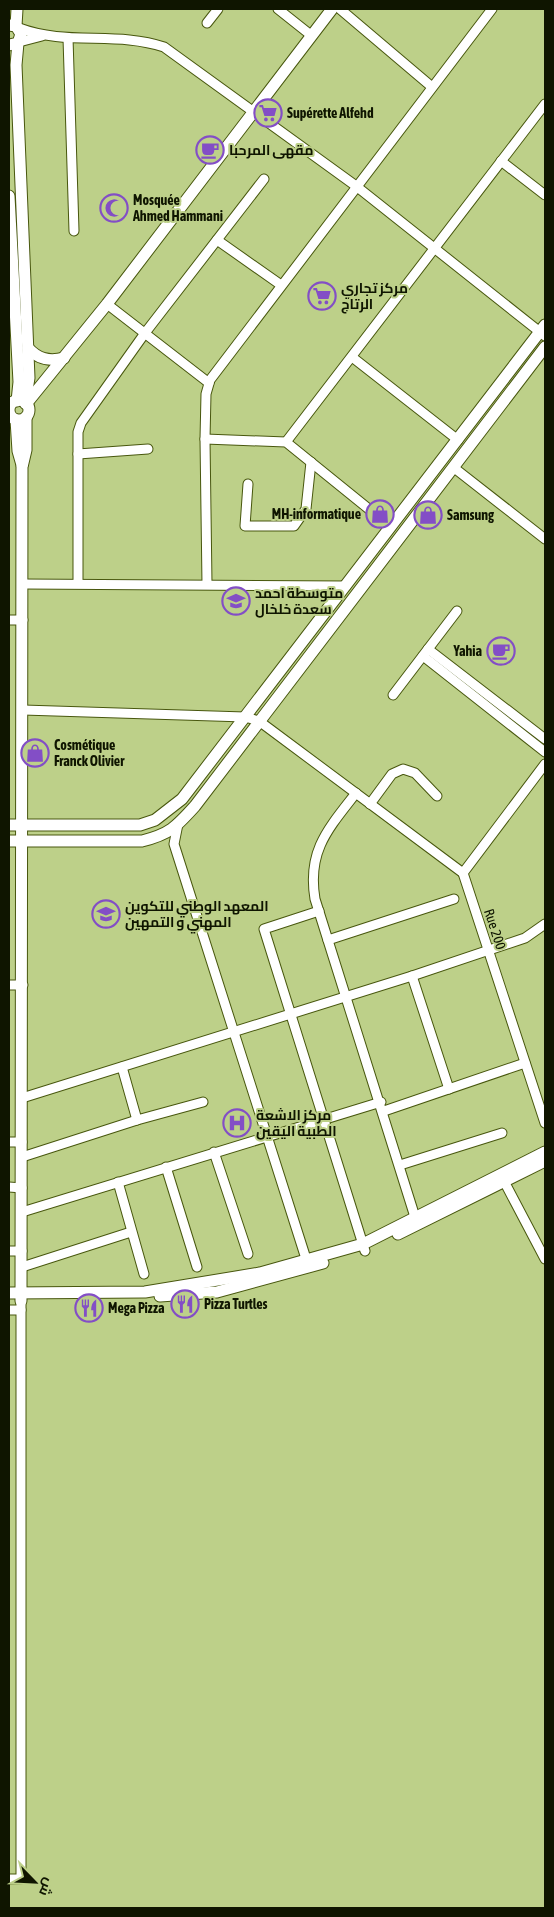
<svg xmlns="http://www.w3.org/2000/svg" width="554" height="1917" viewBox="0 0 554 1917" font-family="'Asap Condensed',Cairo,sans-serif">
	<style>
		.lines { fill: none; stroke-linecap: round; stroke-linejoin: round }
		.minor-casing { stroke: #48570e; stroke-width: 11 }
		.major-casing { stroke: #48570e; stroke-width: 13 }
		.minor { stroke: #fff; stroke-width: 9 }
		.major { stroke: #fff; stroke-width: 11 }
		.labels { text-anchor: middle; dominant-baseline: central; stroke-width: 4; stroke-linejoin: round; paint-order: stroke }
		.poi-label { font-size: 14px; font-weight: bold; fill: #0f1500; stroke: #bdd089; text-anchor: start }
		.street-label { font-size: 14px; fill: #0f1500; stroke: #bdd089 }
	</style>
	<rect width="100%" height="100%" fill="#bdd089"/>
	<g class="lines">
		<g class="minor-casing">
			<g id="minor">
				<path d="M 278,9 L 312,36"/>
				<path d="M 340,9 L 432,87"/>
				<path d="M 207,23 L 218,9"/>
				<path d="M 19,28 C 66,46 117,31 164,47 L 356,186 L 545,336"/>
				<path d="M 68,38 L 74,231"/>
				<path d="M 19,42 L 42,36"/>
				<path d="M 501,161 L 545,195"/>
				<path d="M 217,240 L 281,285"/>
				<path d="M 107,304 L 209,383"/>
				<path d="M 352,357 L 458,440"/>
				<path d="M 205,439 L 286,442 L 391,527"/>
				<path d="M 286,442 L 545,104"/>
				<path d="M 78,454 L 148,449"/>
				<path d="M 453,467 L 545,539"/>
				<path d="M 248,484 L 245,526 L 294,526 L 306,509 L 311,462"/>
				<path d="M 78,583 L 78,432 L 81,423 L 145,333 L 264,179"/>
				<path d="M 23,584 L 346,586"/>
				<path d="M 207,584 L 205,439 L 206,394 L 210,380 L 492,9"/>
				<path d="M 9,620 L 23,620"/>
				<path d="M 428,649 L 545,739"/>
				<path d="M 423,656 L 545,752"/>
				<path d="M 393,695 L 457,611"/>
				<path d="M 23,710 L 245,717 L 259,721 L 463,873"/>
				<path d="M 545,764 L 463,873 L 545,1123"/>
				<path d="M 356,793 C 328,829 307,851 315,899 L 415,1217"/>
				<path d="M 370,804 L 392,774 L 403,769 L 415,773 L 437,796"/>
				<path d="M 178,824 L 174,844 L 308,1265"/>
				<path d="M 319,911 L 264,929 L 365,1251"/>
				<path d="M 328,940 L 454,899"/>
				<path d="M 412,976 L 449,1089"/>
				<path d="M 9,985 L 23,985"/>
				<path d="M 122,1067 L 137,1120"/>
				<path d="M 22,1098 L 412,976 L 525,938 L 545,924"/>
				<path d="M 384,1111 L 525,1063"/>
				<path d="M 9,1142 L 22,1142"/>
				<path d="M 214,1152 L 248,1254"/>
				<path d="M 22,1157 L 137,1120 L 203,1102"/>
				<path d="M 400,1165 L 502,1133"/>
				<path d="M 166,1167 L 197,1267"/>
				<path d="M 118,1182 L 144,1274"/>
				<path d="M 505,1183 L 545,1259"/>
				<path d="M 9,1187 L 22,1188"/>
				<path d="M 22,1212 L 381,1102"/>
				<path d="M 9,1251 L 22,1251"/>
				<path d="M 22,1267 L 131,1232"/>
				<path d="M 9,1310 L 21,1310"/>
				<path d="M 9,1879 L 21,1879 L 21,1301"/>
			</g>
		</g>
		<g class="major-casing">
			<g id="major">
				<path d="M 9,25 L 16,26 L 21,34 L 18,43 L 9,45"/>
				<path d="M 16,26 L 17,9"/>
				<path d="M 18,43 L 16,65 L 29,378 L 25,403"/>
				<path d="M 9,196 L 19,382 L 17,401"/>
				<path d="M 28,348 C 38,359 49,362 64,358"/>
				<circle cx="19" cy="410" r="10"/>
				<path d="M 26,404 L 107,304 L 332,9"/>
				<path d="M 16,420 L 18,451 L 22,465"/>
				<path d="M 9,825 L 140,825 L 155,820 L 182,799 L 545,325"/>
				<path d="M 9,841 L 142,841 C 170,834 176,827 195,806 L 545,347"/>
				<path d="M 398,1234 L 545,1161"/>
				<path d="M 9,1293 L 145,1292 L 260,1273 L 363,1244 L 545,1152"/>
				<path d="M 160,1296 L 217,1292 L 323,1263"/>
				<path d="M 21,1301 L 22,467 L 26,450 L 26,417"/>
			</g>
		</g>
		<use href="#minor" class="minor"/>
		<use href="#major" class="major"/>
	</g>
	<defs>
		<g id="supermarket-ring" transform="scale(1.4375)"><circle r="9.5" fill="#bdd089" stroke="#834ec6" stroke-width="1.5"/><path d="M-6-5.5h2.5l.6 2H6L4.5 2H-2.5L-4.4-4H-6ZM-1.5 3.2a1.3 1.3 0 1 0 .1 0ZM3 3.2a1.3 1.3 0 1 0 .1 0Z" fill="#834ec6"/></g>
		<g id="cafe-ring" transform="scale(1.4375)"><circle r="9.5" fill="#bdd089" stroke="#834ec6" stroke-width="1.5"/><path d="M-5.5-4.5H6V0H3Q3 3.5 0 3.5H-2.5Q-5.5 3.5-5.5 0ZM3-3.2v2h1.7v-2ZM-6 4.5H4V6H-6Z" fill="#834ec6"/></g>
		<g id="mosque-ring" transform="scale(1.4375)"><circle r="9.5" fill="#bdd089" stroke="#834ec6" stroke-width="1.5"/><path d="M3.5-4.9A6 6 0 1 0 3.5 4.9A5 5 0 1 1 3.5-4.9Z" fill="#834ec6"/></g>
		<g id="shop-ring" transform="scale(1.4375)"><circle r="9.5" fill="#bdd089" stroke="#834ec6" stroke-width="1.5"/><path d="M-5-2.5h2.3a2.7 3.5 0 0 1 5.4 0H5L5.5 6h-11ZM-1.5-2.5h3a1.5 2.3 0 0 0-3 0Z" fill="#834ec6"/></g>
		<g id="school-ring" transform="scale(1.4375)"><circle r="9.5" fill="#bdd089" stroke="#834ec6" stroke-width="1.5"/><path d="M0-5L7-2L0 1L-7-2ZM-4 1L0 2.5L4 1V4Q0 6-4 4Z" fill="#834ec6"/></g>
		<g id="university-ring" transform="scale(1.4375)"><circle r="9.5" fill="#bdd089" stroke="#834ec6" stroke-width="1.5"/><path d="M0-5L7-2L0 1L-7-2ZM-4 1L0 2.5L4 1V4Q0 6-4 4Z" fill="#834ec6"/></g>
		<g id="hospital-ring" transform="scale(1.4375)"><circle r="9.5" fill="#bdd089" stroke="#834ec6" stroke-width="1.5"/><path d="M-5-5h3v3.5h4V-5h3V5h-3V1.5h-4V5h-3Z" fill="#834ec6"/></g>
		<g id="restaurant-ring" transform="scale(1.4375)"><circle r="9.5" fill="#bdd089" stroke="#834ec6" stroke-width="1.5"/><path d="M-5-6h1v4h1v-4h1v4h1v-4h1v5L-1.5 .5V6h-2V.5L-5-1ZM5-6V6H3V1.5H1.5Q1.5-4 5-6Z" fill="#834ec6"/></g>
	</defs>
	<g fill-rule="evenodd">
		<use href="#supermarket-ring" x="268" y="113"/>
		<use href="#cafe-ring" x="210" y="150"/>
		<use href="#mosque-ring" x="114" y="208"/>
		<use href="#supermarket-ring" x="322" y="296"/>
		<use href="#shop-ring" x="380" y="514"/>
		<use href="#shop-ring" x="428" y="515"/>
		<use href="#school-ring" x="236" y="601"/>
		<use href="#cafe-ring" x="501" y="651"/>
		<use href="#shop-ring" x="35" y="753"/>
		<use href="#university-ring" x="106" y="914"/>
		<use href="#hospital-ring" x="237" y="1123"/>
		<use href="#restaurant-ring" x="185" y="1304"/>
		<use href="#restaurant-ring" x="89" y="1308"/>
	</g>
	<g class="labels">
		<g class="poi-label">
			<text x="287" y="113">Supérette Alfehd</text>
			<text x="229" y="150">مقهى المرحبا</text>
			<text x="133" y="200">Mosquée<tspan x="133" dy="16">Ahmed Hammani</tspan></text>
			<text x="341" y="288">مركز تجاري<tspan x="341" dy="16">الرتاج</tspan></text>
			<text x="361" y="514" text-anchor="end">MH-informatique</text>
			<text x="447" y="515">Samsung</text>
			<text x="255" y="593">متوسطة احمد<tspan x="255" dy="16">سعدة خلخال</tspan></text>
			<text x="482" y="651" text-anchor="end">Yahia</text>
			<text x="54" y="745">Cosmétique<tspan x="54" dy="16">Franck Olivier</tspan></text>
			<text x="125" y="906">المعهد الوطني للتكوين<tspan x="125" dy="16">المهني و التمهين</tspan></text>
			<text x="256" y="1115">مركز الاشعة<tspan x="256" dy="16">الطبية اليقين</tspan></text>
			<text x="204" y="1304">Pizza Turtles</text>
			<text x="108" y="1308">Mega Pizza</text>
		</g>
		<g class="street-label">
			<text transform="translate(495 929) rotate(72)">Rue 200</text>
		</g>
	</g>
	<rect width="554" height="1917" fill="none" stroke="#0f1500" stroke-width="20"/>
	<g transform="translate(35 1882) rotate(114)" stroke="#bdd089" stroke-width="4" paint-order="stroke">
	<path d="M0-4L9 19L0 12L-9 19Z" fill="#0f1500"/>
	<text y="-8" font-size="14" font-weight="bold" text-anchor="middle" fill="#0f1500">ش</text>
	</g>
</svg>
